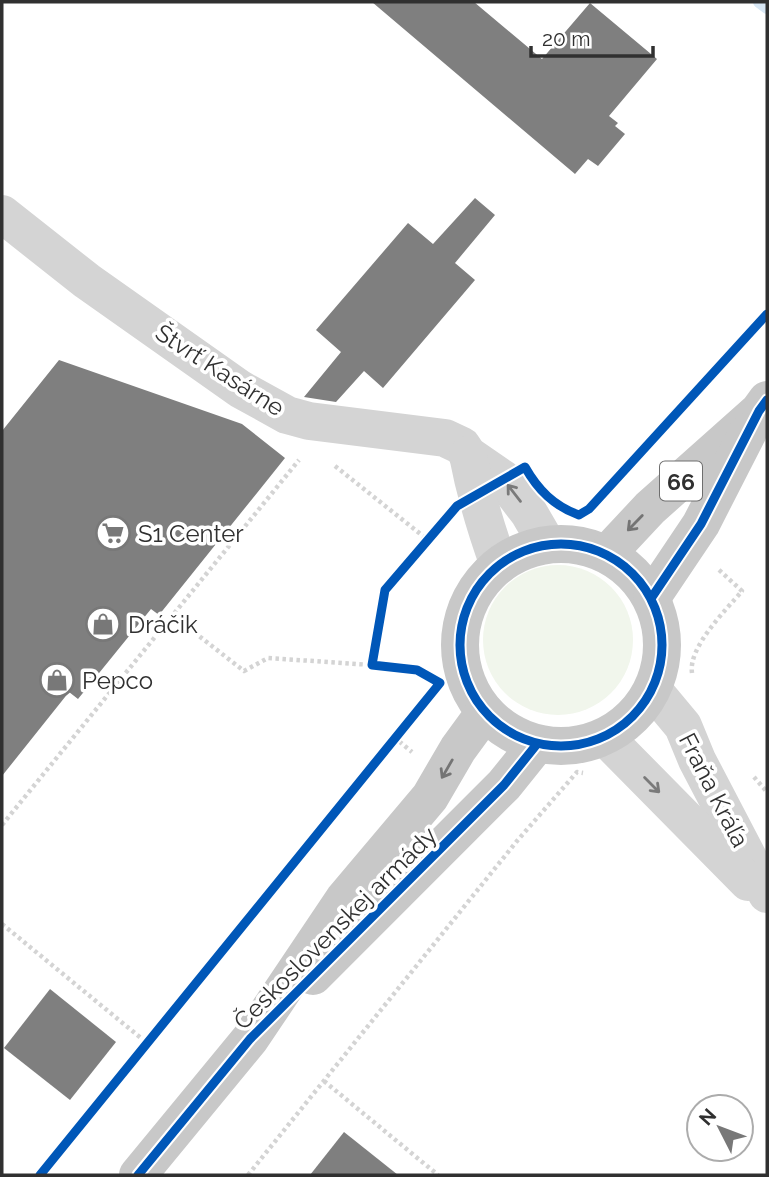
<svg xmlns="http://www.w3.org/2000/svg" width="769" height="1177" viewBox="0 0 769 1177" font-family="Raleway,sans-serif">
	<style>
		.green { fill: #f1f6ec }
		.lines { fill: none; stroke-linecap: round; stroke-linejoin: round }
		.stream { stroke: #d8e7f4; stroke-width: 12 }
		.building { fill: #7f7f7f }
		.path { stroke: #d4d4d4; stroke-width: 4.5; stroke-dasharray: 3.5 3.5; stroke-linecap: butt }
		.street { stroke: #d4d4d4; stroke-width: 38 }
		.primary { stroke: #c8c8c8; stroke-width: 38 }
		.cycleway-casing { stroke: #fff; stroke-width: 13 }
		.cycleway { stroke: #0057b8; stroke-width: 9 }
		.oneway { stroke: #7a7a7a }
		.oneway2 { stroke: #747474 }
		.labels { text-anchor: middle; dominant-baseline: central; stroke-width: 7; stroke-linejoin: round; paint-order: stroke }
		.shield { fill: #fff; stroke: #6e6e6e; stroke-width: 2 }
		.shield-label { font-size: 23px; font-weight: bold; fill: #303030 }
		.street-label { font-size: 24px; fill: #303030; stroke: #fff }
		.poi-label { font-size: 24px; fill: #303030; stroke: #fff; text-anchor: start }
	</style>
	<rect width="100%" height="100%" fill="#fff"/>
	<circle class="green" cx="558" cy="640" r="75"/>
	<g class="lines">
		<path class="stream" d="M 759,2 L 767,8"/>
	</g>
	<g class="building">
		<path d="M 372,2 L 474,2 L 542,59 L 590,3 L 657,59 L 609,116 L 618,123 L 615,126 L 625,134 L 598,166 L 588,159 L 575,174 Z"/>
		<path d="M 475,198 L 495,215 L 455,263 L 475,280 L 383,388 L 364,371 L 336,402 L 304,397 L 341,352 L 316,330 L 408,223 L 433,244 Z"/>
		<path d="M 59,360 L 242,424 L 285,458 L 159,615 L 151,609 L 78,699 L 69,692 L 2,776 L 2,431 Z"/>
		<path d="M 50,989 L 116,1042 L 70,1100 L 4,1048 Z"/>
		<path d="M 344,1132 L 398,1175 L 310,1175 Z"/>
	</g>
	<g class="lines">
		<g class="path">
			<path d="M 335,466 L 428,540"/>
			<path d="M 172,615 L 244,671 L 268,658 L 372,665"/>
			<path d="M 692,673 C 688,647 726,610 742,591 L 718,569"/>
			<path d="M 394,737 L 412,752"/>
			<path d="M 754,777 L 767,792"/>
			<path d="M 2,825 L 299,460"/>
			<path d="M 2,924 L 147,1043"/>
			<path d="M 324,1081 L 438,1175"/>
			<path d="M 248,1175 L 517,841 L 577,772 L 583,773"/>
		</g>
		<g class="street">
			<path d="M 2,214 L 87,281 L 240,389 L 287,415 L 309,421 L 445,438 L 462,446 L 468,455 L 503,479 L 529,513 L 547,544"/>
			<path d="M 468,455 C 475,492 486,529 499,565"/>
			<path d="M 653,690 L 683,726 L 697,760 L 767,894"/>
			<path d="M 605,737 L 748,882"/>
		</g>
		<g class="primary">
			<circle cx="561" cy="645" r="101"/>
			<path d="M 607,554 L 650,508 L 759,411 L 767,400"/>
			<path d="M 652,597 L 701,524 L 748,432"/>
			<path d="M 313,976 L 504,785 L 537,744"/>
			<path d="M 138,1175 L 250,1039 L 344,899 L 430,797 L 458,749 L 485,712"/>
		</g>
		<g class="cycleway-casing">
			<g id="cycleway">
				<circle cx="561" cy="645" r="101"/>
				<path d="M 652,597 L 701,524 L 759,411 L 767,400"/>
				<path d="M 40,1175 L 440,683 L 417,670 L 372,665 L 385,590 L 457,506 L 525,467 C 538,490 554,506 579,515 L 589,509 L 767,314"/>
				<path d="M 138,1175 L 250,1039 L 504,785 L 537,744"/>
			</g>
		</g>
		<use href="#cycleway" class="cycleway"/>
	</g>
	<defs><path id="oneway-shaft" d="M-6 0H5M1.5-3L5.5 0L1.5 3" fill="none" stroke-width="1.6" stroke-linecap="round" stroke-linejoin="round" transform="scale(1.75)"/></defs>
	<g class="oneway">
		<use href="#oneway-shaft" transform="translate(514 493) rotate(-128)"/>
		<use href="#oneway-shaft" transform="translate(652 785) rotate(45)"/>
	</g>
	<g class="oneway2">
		<use href="#oneway-shaft" transform="translate(635 523) rotate(134)"/>
		<use href="#oneway-shaft" transform="translate(447 769) rotate(120)"/>
	</g>
	<defs>
		<g id="supermarket-ring" transform="scale(1.75)"><circle r="9.5" fill="#fff" stroke="#787878" stroke-width="1.5"/><path d="M-6-5.5h2.5l.6 2H6L4.5 2H-2.5L-4.4-4H-6ZM-1.5 3.2a1.3 1.3 0 1 0 .1 0ZM3 3.2a1.3 1.3 0 1 0 .1 0Z" fill="#787878"/></g>
		<g id="shop-ring" transform="scale(1.75)"><circle r="9.5" fill="#fff" stroke="#787878" stroke-width="1.5"/><path d="M-5-2.5h2.3a2.7 3.5 0 0 1 5.4 0H5L5.5 6h-11ZM-1.5-2.5h3a1.5 2.3 0 0 0-3 0Z" fill="#787878"/></g>
	</defs>
	<g fill-rule="evenodd">
		<use href="#supermarket-ring" x="113" y="533"/>
		<use href="#shop-ring" x="103" y="624"/>
		<use href="#shop-ring" x="57" y="680"/>
	</g>
	<g class="labels">
		<rect class="shield" x="660" y="461.5" width="42" height="39" rx="5"/>
		<g class="shield-label">
			<text x="681" y="481">66</text>
		</g>
		<g class="street-label">
			<text transform="translate(220 370) rotate(33)">Štvrť Kasárne</text>
			<text transform="translate(714 790) rotate(63)">Fraňa Kráľa</text>
			<text transform="translate(335 928) rotate(-45)">Československej armády</text>
		</g>
		<g class="poi-label">
			<text x="138" y="533">S1 Center</text>
			<text x="128" y="624">Dráčik</text>
			<text x="82" y="680">Pepco</text>
		</g>
	</g>
	<rect width="769" height="1177" fill="none" stroke="#303030" stroke-width="7"/>
	<g transform="translate(720 1128) rotate(312)"><circle r="33" fill="#ffffff" stroke="#acacac" stroke-width="2"/>
	<path d="M0-5L12 26L0 18L-12 26Z" fill="#787878"/>
	<text y="-10" font-size="19" font-weight="bold" text-anchor="middle" fill="#303030">N</text>
	</g>
	<path d="M531 46v10h122v-10" fill="none" stroke="#303030" stroke-width="3.5"/>
	<text x="542" y="46" font-size="21" fill="#303030" stroke="#ffffff" stroke-width="5" paint-order="stroke">20 m</text>
</svg>
